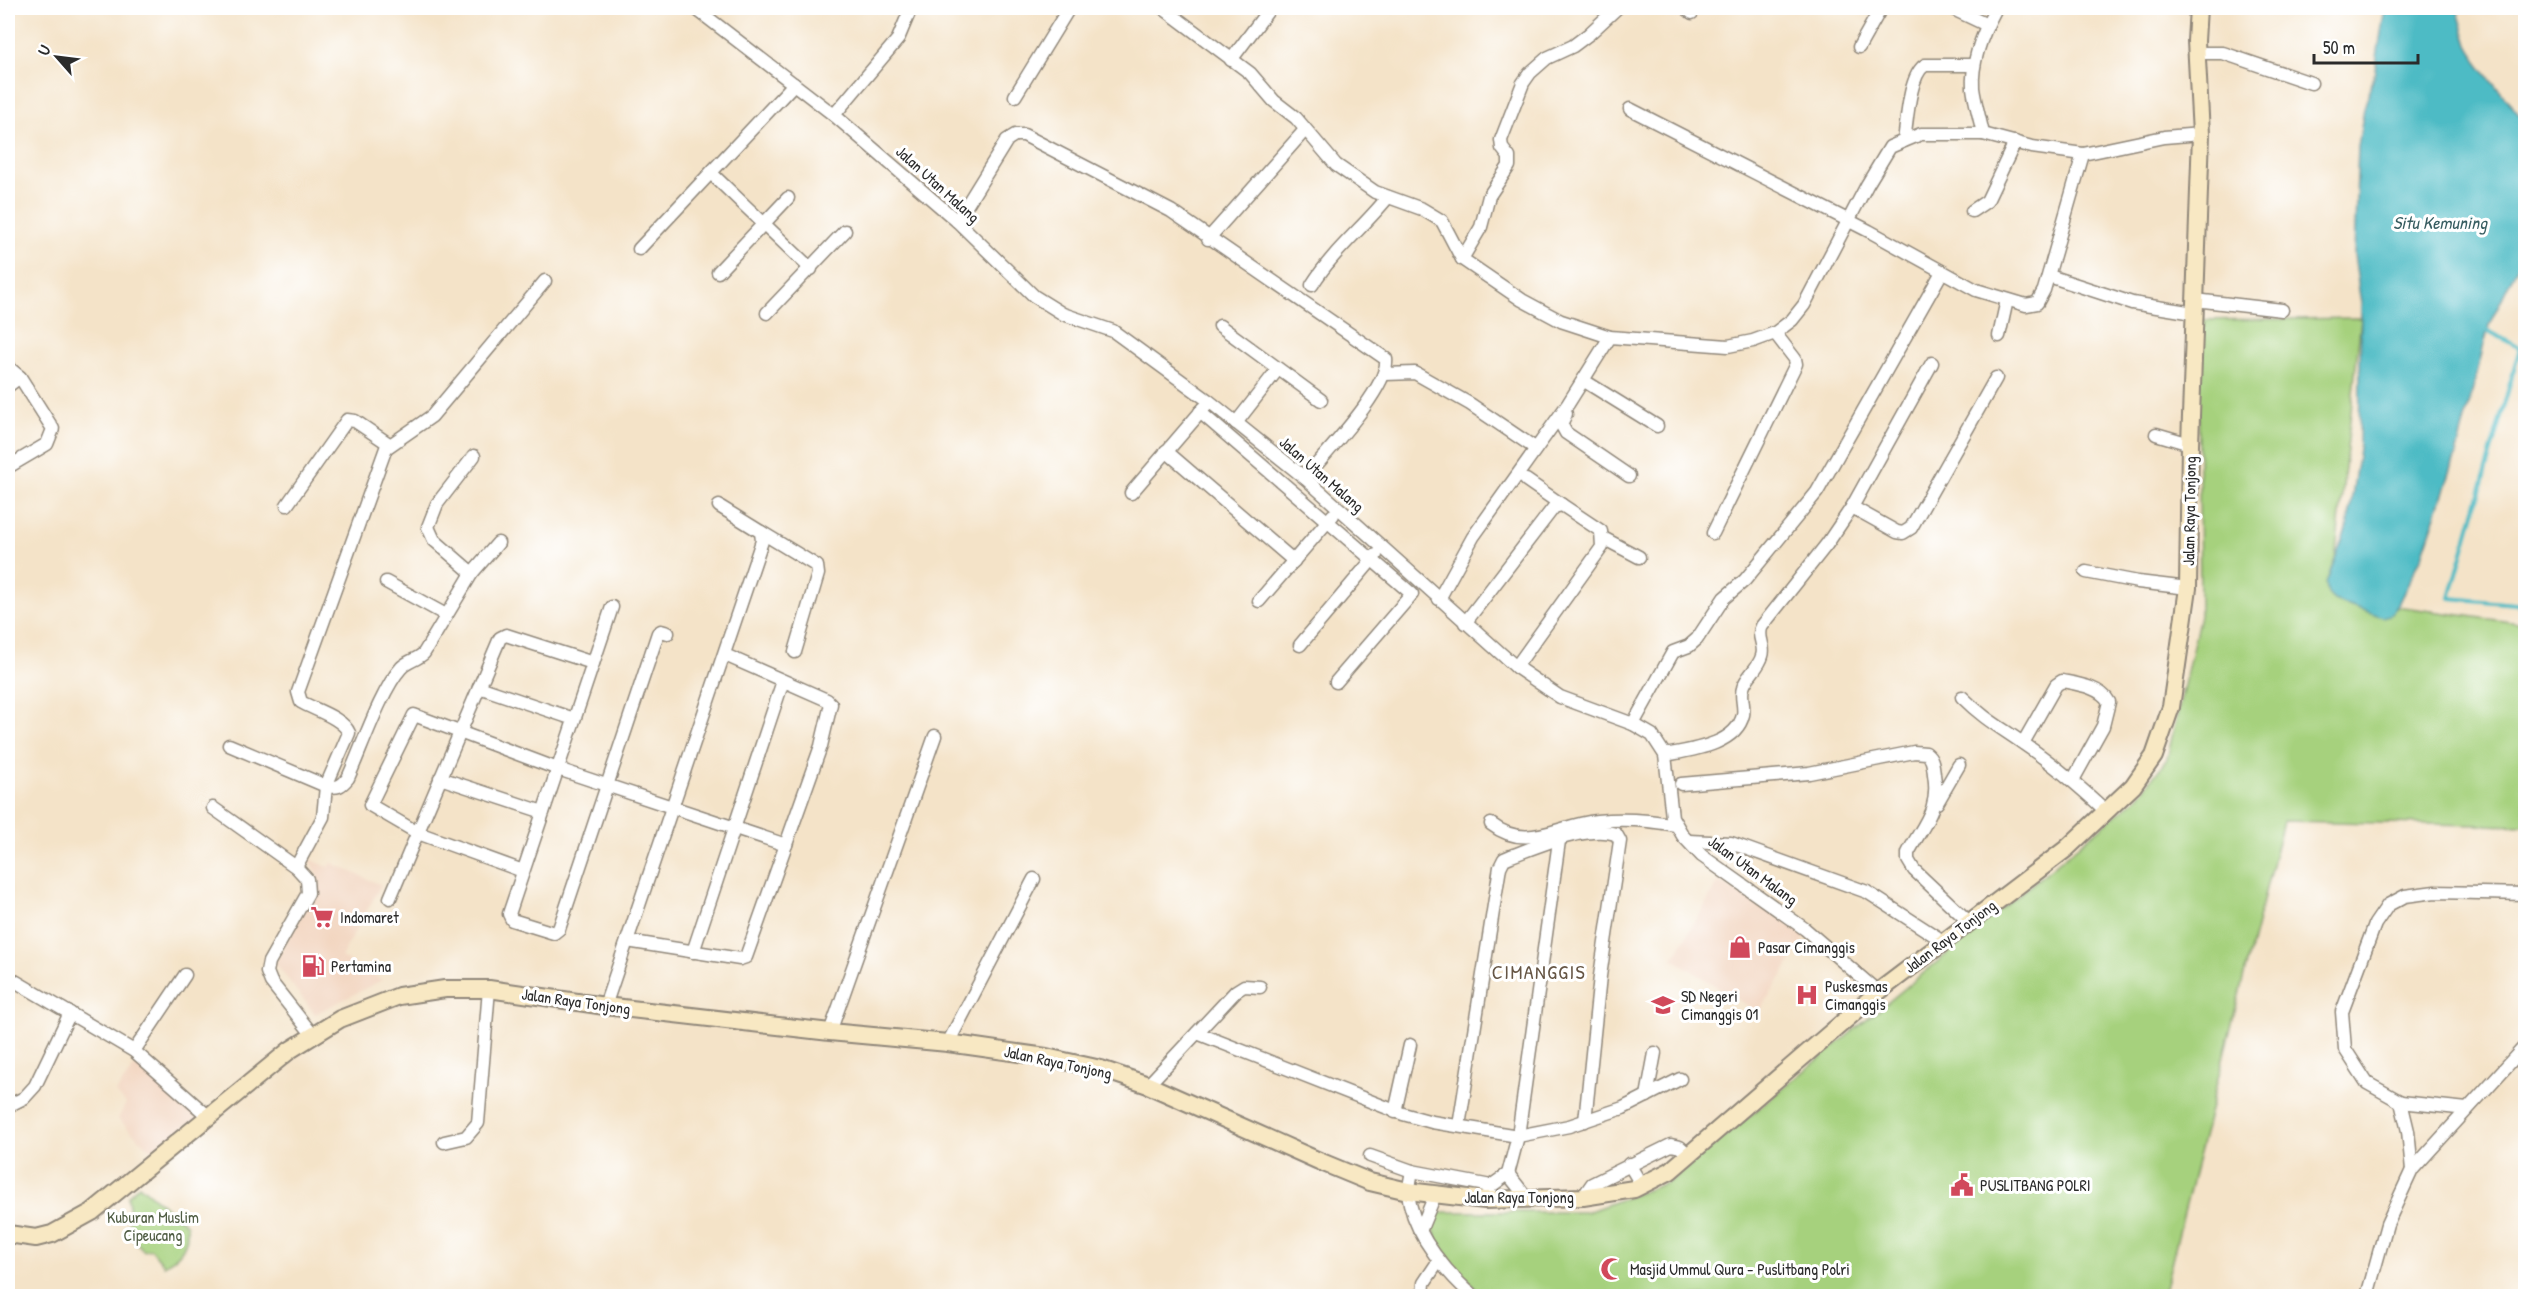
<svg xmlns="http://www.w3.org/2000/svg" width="2533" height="1304" viewBox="0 0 2533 1304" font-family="'Patrick Hand',sans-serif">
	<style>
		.built { fill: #f2d4be }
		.green { fill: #a6d17d; stroke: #687e54; stroke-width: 1.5 }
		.water { fill: #4dbbc5; stroke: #3c7378; stroke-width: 1.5 }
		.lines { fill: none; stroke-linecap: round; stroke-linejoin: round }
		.stream { stroke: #4dbbc5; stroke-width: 4 }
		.street-casing { stroke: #90877a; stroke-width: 15 }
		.secondary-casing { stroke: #90877a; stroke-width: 20 }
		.street { stroke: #fff; stroke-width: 12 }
		.secondary { stroke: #f8e8c3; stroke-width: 16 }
		.labels { text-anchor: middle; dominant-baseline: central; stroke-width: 6; stroke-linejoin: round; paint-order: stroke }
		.street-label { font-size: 16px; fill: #2b2b2b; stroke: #fff }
		.poi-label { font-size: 16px; fill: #2b2b2b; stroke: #fff; text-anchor: start }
		.park-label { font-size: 16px; fill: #505d44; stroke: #fff }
		.water-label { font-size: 18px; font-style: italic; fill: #375d61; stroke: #fff }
		.quarter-label { font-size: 20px; letter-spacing: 1.5px; fill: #665645; stroke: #fff }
	</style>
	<rect width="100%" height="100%" fill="#fff"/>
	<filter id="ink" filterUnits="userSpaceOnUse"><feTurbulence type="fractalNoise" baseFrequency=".0167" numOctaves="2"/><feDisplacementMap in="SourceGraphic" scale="12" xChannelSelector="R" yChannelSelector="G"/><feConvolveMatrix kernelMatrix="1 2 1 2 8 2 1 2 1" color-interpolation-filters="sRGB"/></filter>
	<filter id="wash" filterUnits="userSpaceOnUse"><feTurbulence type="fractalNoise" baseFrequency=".008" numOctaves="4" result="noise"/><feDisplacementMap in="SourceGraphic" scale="24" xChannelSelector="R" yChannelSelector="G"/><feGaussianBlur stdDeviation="1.35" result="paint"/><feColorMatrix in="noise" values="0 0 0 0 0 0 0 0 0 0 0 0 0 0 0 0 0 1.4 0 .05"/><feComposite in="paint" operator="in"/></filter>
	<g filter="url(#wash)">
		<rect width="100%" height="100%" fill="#f4e3c8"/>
		<g class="built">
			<path d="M 310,859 L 328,867 L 332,863 L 381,885 L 341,957 L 382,980 L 315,1014 L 275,963 L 319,883 Z"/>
			<path d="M 1719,881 L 1807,935 L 1759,1013 L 1673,959 Z"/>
			<path d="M 140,1059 L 202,1114 L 154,1153 L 118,1119 L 126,1103 L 115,1093 Z"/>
		</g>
		<g class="green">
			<path d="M 2361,318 L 2332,589 L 2388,605 L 2525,624 L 2525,826 L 2283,821 L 2163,1296 L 1483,1296 L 1442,1255 L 1431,1221 L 1441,1212 L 1587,1212 L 1669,1182 L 2138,797 L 2167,759 L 2200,615 L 2198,320 Z"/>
			<path d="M 139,1185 L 187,1225 C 189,1245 181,1256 164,1265 L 151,1249 L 144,1251 L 125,1230 L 130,1221 L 128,1196 Z"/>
		</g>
		<path class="water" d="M 2385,8 L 2457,8 L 2468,45 L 2479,65 L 2525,122 L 2525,251 L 2489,325 L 2456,455 L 2422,556 L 2398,604 L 2391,614 L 2383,617 L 2334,600 L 2328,594 L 2326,583 L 2348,524 L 2359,448 L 2361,304 L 2354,255 L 2358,147 L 2364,108 L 2374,76 Z"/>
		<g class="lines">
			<path class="stream" d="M 2483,328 L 2520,348 L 2450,598 L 2526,605"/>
		</g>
	</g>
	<g filter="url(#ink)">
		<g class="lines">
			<g class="street-casing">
				<g id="street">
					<path d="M 695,8 L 834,115 L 957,221 L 1034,296 L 1063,314 L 1113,331 L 1209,401 L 1305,478 L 1516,667 L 1560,697 L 1633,724 L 1652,735 L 1665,755 L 1672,817 L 1683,836 L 1702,856 L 1805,929 L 1878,992"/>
					<path d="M 1163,8 L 1250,73 L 1274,101 L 1296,118 L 1336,165 L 1375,192 L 1422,209 L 1442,221 L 1462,259 L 1522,300 L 1561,321 L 1610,337 L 1728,346 L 1753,341 L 1775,333 L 1792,320 L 1804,305 L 1867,185 L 1890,147 L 1904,141 L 1921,134 L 1983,134 L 2032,147 L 2083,154 L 2164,137 L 2201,134"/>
					<path d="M 1686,8 L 1692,13"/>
					<path d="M 1951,8 L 1987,25"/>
					<path d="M 1859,47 L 1881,8"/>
					<path d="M 2197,53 L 2223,53 L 2311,83"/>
					<path d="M 1231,60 L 1270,8"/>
					<path d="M 1015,96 L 1069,8"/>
					<path d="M 1630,109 L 1869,231 L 1976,290 L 2026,305 L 2037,303 L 2044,290 L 2083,154"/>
					<path d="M 834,115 L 898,39 L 911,8"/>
					<path d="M 1983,134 C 1980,119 1975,103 1973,88 C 1971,60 1983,32 1996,8"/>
					<path d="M 1904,141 C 1907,122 1909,75 1925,65 L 1974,65"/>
					<path d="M 711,173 L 811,269"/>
					<path d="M 1972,211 L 1987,201 L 2015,142"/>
					<path d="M 957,221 L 1007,140 L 1015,135 L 1024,135 L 1171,211 L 1386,359 C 1390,387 1324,455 1305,478"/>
					<path d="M 1208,239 L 1305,130"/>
					<path d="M 639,249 L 794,84"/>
					<path d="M 1462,259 L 1481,227 L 1489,196 L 1509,166 L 1509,157 L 1502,148 L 1501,140 L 1523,83 L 1530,73 L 1547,58 L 1573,46 L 1589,34 L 1617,8"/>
					<path d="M 718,272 L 788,198"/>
					<path d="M 2049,276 L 2132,303 L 2194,313"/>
					<path d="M 1312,285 C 1333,251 1363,228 1388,197"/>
					<path d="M 2195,300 L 2282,310"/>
					<path d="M 767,313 L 845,231"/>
					<path d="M 1220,326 L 1321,400"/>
					<path d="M 1999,336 L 2007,300"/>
					<path d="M 8,367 L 20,377 L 53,429 L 47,444 L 8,467"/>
					<path d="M 1385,374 L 1415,373 L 1470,404 L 1535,448"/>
					<path d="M 1586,382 L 1657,426"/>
					<path d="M 8,386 L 20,377"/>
					<path d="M 1200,412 L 1412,594 L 1336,682"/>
					<path d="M 1566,414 L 1561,424 L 1566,433 L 1629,476"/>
					<path d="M 1236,423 L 1278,369"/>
					<path d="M 2156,434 L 2190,444"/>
					<path d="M 1166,451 L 1294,561"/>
					<path d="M 1526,480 L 1562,505"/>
					<path d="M 1131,493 L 1204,408"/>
					<path d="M 287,505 L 347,420 L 355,421 L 389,444"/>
					<path d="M 1852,507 L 1897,532 L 1903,533 L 1911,528 L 1996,378"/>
					<path d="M 761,532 L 817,566 L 818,574 L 795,652"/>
					<path d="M 1713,533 L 1796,364 L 1795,359 L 1775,333"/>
					<path d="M 1603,538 L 1639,557"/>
					<path d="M 2086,572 L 2138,582 L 2188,588"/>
					<path d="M 472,573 L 434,540 L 428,527 L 437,504 L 474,456"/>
					<path d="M 386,582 L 446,615"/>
					<path d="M 1439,599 L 1473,537 L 1568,404 L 1610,337"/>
					<path d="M 1259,601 L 1333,515"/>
					<path d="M 612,607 L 509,914 L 512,920 L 554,933 L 559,929 L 658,633 L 661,631 L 668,633"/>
					<path d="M 1465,623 L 1554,507 L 1562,505 L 1601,531 L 1602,547 L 1516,667"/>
					<path d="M 1300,645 L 1376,555"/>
					<path d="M 479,687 L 574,719"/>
					<path d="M 1962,697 C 1984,719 2000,727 2024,744 C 2054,764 2080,787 2106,811"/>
					<path d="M 1633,724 L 1673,652 L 1689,646 L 1697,639 L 1724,598 L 1745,580 L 1817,492 L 1942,272"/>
					<path d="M 2023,743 L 2056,685 L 2062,681 C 2077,684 2101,687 2109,702 L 2103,726 L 2073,780"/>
					<path d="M 229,745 L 326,786 C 337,788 341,787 348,778 C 361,750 381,690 401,668 C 407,661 417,660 424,653 L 472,573 L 498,543"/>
					<path d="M 1665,755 C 1691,750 1736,745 1743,715 C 1745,707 1740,696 1743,688 C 1746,676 1759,668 1762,656 C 1766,645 1756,637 1762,626 L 1827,544 L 1852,507 L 1932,363"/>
					<path d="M 440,778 L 543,812"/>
					<path d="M 1681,784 L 1809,773 L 1914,752 L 1926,753 C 1933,758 1933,766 1934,774 C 1940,810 1924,823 1908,853 L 1908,860 L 1914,870 L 1969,922"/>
					<path d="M 1937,803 L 1959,765"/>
					<path d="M 213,808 L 296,867"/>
					<path d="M 1491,824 C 1527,852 1557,825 1597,821 C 1624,818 1649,820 1676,825"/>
					<path d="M 1689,841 L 1731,843 L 1867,892 L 1943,941"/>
					<path d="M 523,871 L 418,833 L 370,805 L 414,715 L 558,769 L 786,845"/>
					<path d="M 390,898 L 500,638 L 506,635 L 593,663"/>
					<path d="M 627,941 L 740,959 L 746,957 L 821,746 L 831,704 L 827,700 L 725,655"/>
					<path d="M 693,952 L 783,681"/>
					<path d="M 8,977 L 134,1051 L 209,1117"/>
					<path d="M 605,1006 L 762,541 L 761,532 L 719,506"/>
					<path d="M 830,1032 L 935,736"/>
					<path d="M 1197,1033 L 1403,1114 L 1432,1122 L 1518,1136 L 1569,1126 L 1623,1108 L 1680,1079"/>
					<path d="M 312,1034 L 271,982 L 267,972 L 269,962 L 308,893 L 307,879 L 296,867 L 323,817 L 326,786 L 349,733 C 343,718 315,710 301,702 L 298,692 L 386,448 L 432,416 L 545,281"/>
					<path d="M 948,1043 L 1034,879"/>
					<path d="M 134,1051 L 185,975"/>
					<path d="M 1148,1085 L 1236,991 L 1244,986 L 1260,987"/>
					<path d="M 1647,1096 L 1655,1053"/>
					<path d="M 2401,1102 L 2467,1109"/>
					<path d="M 8,1106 L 24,1098 L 35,1086 L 70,1013"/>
					<path d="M 1395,1112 L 1410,1045"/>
					<path d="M 1459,1126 L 1500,867 L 1504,859 L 1511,856 C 1541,845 1586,825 1616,834 L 1620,841 L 1600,976 L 1585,1121"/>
					<path d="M 444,1142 L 466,1137 L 478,1123 L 489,989"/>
					<path d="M 1370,1156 L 1412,1171 L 1491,1186"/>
					<path d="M 1629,1164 L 1642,1186"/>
					<path d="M 2412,1170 L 2408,1131 L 2401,1102 L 2367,1083 L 2345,1049 L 2342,1012 L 2375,924 L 2388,905 L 2405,896 L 2435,892 L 2526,894"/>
					<path d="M 1412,1171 C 1410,1182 1407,1193 1410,1204 C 1418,1239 1447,1273 1473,1296"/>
					<path d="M 1508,1174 L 1527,1198"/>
					<path d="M 1583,1197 L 1592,1184 L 1671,1145 L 1680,1147 L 1690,1156"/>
					<path d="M 1485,1200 L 1491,1186 L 1508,1174 L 1518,1136 L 1559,841"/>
					<path d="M 1421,1229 L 1435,1195"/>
					<path d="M 1423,1296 L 1424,1283 L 1438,1262"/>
					<path d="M 2367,1296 L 2387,1224 L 2412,1170 L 2526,1045"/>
				</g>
			</g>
			<g class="secondary-casing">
				<path id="secondary" d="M 8,1234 L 36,1238 L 52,1234 L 92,1212 L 290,1050 L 340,1019 L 399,996 L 445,989 L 489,989 L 605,1006 L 830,1032 L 948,1043 L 1046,1057 L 1101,1069 L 1148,1085 L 1319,1161 L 1370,1182 L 1408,1191 L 1485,1200 L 1583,1197 L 1634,1189 L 1670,1171 L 1878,992 L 2066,849 L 2133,786 L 2154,756 L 2171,707 L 2188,588 L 2190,444 L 2201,134 L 2196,41 L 2198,8"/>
			</g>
			<use href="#street" class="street"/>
			<use href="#secondary" class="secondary"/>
		</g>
	</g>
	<defs>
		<g id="supermarket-bare" transform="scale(1.8)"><path d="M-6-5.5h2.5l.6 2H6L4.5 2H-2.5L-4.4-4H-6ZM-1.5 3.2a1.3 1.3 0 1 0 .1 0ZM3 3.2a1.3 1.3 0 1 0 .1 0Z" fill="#d1495b" stroke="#fff" stroke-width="2.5" paint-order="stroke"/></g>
		<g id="shop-bare" transform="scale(1.8)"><path d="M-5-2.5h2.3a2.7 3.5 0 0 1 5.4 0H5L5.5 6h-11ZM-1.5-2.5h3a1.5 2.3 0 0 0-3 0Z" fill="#d1495b" stroke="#fff" stroke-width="2.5" paint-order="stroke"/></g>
		<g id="fuel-bare" transform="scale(1.8)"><path d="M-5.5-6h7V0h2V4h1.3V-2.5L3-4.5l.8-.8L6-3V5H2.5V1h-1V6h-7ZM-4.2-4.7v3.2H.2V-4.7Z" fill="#d1495b" stroke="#fff" stroke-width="2.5" paint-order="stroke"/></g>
		<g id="hospital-bare" transform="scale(1.8)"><path d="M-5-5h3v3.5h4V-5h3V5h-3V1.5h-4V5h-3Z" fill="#d1495b" stroke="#fff" stroke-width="2.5" paint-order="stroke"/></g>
		<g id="school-bare" transform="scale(1.8)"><path d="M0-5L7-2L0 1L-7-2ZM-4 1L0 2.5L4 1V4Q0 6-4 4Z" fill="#d1495b" stroke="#fff" stroke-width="2.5" paint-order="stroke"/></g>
		<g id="civic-bare" transform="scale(1.8)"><path d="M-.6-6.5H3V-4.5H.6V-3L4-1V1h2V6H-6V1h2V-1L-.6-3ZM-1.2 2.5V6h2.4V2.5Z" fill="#d1495b" stroke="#fff" stroke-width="2.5" paint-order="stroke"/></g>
		<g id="mosque-bare" transform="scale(1.8)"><path d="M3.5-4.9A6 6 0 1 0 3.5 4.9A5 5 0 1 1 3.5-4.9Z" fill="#d1495b" stroke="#fff" stroke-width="2.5" paint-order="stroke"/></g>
	</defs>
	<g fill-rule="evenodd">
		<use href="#supermarket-bare" x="322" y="917"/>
		<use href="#shop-bare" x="1740" y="947"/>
		<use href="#fuel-bare" x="313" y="966"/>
		<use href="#hospital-bare" x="1807" y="995"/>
		<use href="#school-bare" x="1663" y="1005"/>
		<use href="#civic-bare" x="1962" y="1185"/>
		<use href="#mosque-bare" x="1612" y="1269"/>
	</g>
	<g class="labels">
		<g class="street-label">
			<text transform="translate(938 184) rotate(42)">Jalan Utan Malang</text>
			<text transform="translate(1322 474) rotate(41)">Jalan Utan Malang</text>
			<text transform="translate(2189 511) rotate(-89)">Jalan Raya Tonjong</text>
			<text transform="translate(1753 870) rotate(36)">Jalan Utan Malang</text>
			<text transform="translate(1950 936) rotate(-37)">Jalan Raya Tonjong</text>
			<text transform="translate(576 1001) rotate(8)">Jalan Raya Tonjong</text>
			<text transform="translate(1058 1062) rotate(12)">Jalan Raya Tonjong</text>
			<text x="1519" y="1197">Jalan Raya Tonjong</text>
		</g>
		<g class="poi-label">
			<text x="340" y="917">Indomaret</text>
			<text x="1758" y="947">Pasar Cimanggis</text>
			<text x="331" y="966">Pertamina</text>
			<text x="1825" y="986">Puskesmas<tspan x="1825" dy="18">Cimanggis</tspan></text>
			<text x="1681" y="996">SD Negeri<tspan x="1681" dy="18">Cimanggis 01</tspan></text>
			<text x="1980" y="1185">PUSLITBANG POLRI</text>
			<text x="1630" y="1269">Masjid Ummul Qura - Puslitbang Polri</text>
		</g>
		<g class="park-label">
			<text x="153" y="1217">Kuburan Muslim<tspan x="153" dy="18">Cipeucang</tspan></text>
		</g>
		<g class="water-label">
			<text x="2440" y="222">Situ Kemuning</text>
		</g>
		<g class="quarter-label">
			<text x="1539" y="971">CIMANGGIS</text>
		</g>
	</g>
	<rect width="2533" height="1304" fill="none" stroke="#fff" stroke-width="30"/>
	<g transform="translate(57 57) rotate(298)" stroke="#ffffff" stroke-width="4.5" paint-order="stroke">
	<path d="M0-4.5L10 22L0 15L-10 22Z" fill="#2b2b2b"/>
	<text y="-9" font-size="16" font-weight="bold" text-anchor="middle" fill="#2b2b2b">U</text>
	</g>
	<path d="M2314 54v9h104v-9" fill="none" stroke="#2b2b2b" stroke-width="3"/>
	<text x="2323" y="54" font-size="18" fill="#2b2b2b" stroke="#ffffff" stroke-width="4.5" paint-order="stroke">50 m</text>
</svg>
